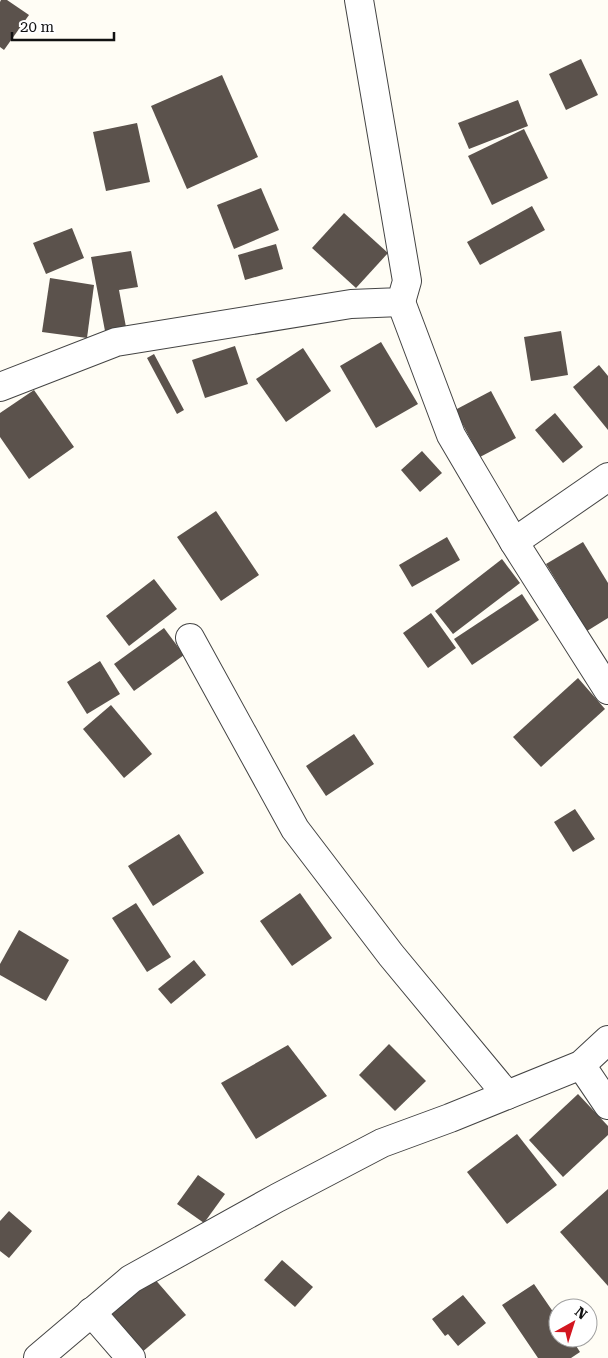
<svg xmlns="http://www.w3.org/2000/svg" width="608" height="1358" viewBox="0 0 608 1358" font-family="'Roboto Serif',serif">
	<style>
		.building { fill: #5b524c }
		.lines { fill: none; stroke-linecap: round; stroke-linejoin: round }
		.street-casing { stroke: #444; stroke-width: 30 }
		.street { stroke: #fff; stroke-width: 28 }
	</style>
	<rect width="100%" height="100%" fill="#fffdf5"/>
	<g class="building">
		<path d="M 1,0 L 7,0 L 29,15 L 4,50 L 0,47 L 0,2 Z"/>
		<path d="M 581,59 L 598,95 L 566,110 L 549,74 Z"/>
		<path d="M 222,75 L 258,157 L 187,189 L 151,106 Z"/>
		<path d="M 518,100 L 528,126 L 469,149 L 458,123 Z"/>
		<path d="M 137,123 L 150,182 L 106,191 L 93,132 Z"/>
		<path d="M 524,129 L 548,178 L 492,205 L 468,156 Z"/>
		<path d="M 261,188 L 279,230 L 234,249 L 217,205 Z"/>
		<path d="M 532,206 L 545,230 L 480,265 L 467,242 Z"/>
		<path d="M 344,213 L 388,253 L 356,288 L 312,248 Z"/>
		<path d="M 72,228 L 84,258 L 46,274 L 33,243 Z"/>
		<path d="M 276,244 L 283,269 L 245,280 L 238,255 Z"/>
		<path d="M 131,251 L 138,287 L 119,290 L 126,327 L 105,331 L 91,257 Z"/>
		<path d="M 50,278 L 94,285 L 87,338 L 42,332 Z"/>
		<path d="M 561,331 L 568,375 L 531,381 L 524,337 Z"/>
		<path d="M 381,342 L 418,404 L 376,428 L 340,366 Z"/>
		<path d="M 235,346 L 248,384 L 205,398 L 192,360 Z"/>
		<path d="M 303,348 L 331,391 L 286,422 L 256,379 Z"/>
		<path d="M 154,354 L 184,410 L 177,414 L 147,358 Z"/>
		<path d="M 599,365 L 608,376 L 608,430 L 573,387 Z"/>
		<path d="M 34,390 L 74,447 L 29,479 L 0,437 L 0,413 Z"/>
		<path d="M 491,391 L 516,438 L 480,457 L 455,410 Z"/>
		<path d="M 555,413 L 583,447 L 563,463 L 535,430 Z"/>
		<path d="M 422,451 L 442,473 L 420,492 L 401,470 Z"/>
		<path d="M 216,511 L 259,575 L 221,601 L 177,537 Z"/>
		<path d="M 447,537 L 460,560 L 412,587 L 399,565 Z"/>
		<path d="M 583,542 L 608,583 L 608,618 L 587,631 L 546,564 Z"/>
		<path d="M 502,559 L 520,583 L 453,634 L 435,611 Z"/>
		<path d="M 154,579 L 177,609 L 129,646 L 106,616 Z"/>
		<path d="M 522,594 L 539,620 L 472,665 L 454,639 Z"/>
		<path d="M 431,613 L 456,648 L 428,668 L 403,633 Z"/>
		<path d="M 164,628 L 184,655 L 134,691 L 114,664 Z"/>
		<path d="M 100,661 L 120,694 L 87,714 L 67,682 Z"/>
		<path d="M 578,678 L 605,709 L 541,767 L 513,737 Z"/>
		<path d="M 111,705 L 152,754 L 124,778 L 83,729 Z"/>
		<path d="M 354,734 L 374,764 L 326,796 L 306,766 Z"/>
		<path d="M 575,809 L 595,839 L 573,852 L 554,822 Z"/>
		<path d="M 179,834 L 204,873 L 153,906 L 128,866 Z"/>
		<path d="M 300,893 L 332,938 L 292,966 L 260,921 Z"/>
		<path d="M 136,903 L 171,957 L 147,972 L 112,918 Z"/>
		<path d="M 19,930 L 69,960 L 46,1001 L 0,975 L 0,964 Z"/>
		<path d="M 194,960 L 206,975 L 171,1004 L 158,989 Z"/>
		<path d="M 389,1044 L 426,1081 L 395,1111 L 359,1075 Z"/>
		<path d="M 288,1045 L 327,1096 L 256,1139 L 221,1083 Z"/>
		<path d="M 578,1094 L 608,1126 L 608,1135 L 563,1177 L 529,1140 Z"/>
		<path d="M 517,1134 L 557,1185 L 507,1224 L 467,1172 Z"/>
		<path d="M 198,1175 L 225,1194 L 204,1223 L 177,1204 Z"/>
		<path d="M 608,1189 L 608,1286 L 560,1232 Z"/>
		<path d="M 9,1211 L 32,1231 L 9,1258 L 0,1251 L 0,1221 Z"/>
		<path d="M 282,1260 L 313,1287 L 295,1307 L 264,1280 Z"/>
		<path d="M 153,1277 L 186,1315 L 141,1353 L 109,1316 Z"/>
		<path d="M 534,1284 L 558,1319 L 558,1338 L 571,1338 L 580,1352 L 571,1358 L 538,1358 L 502,1305 Z"/>
		<path d="M 463,1295 L 486,1323 L 458,1346 L 448,1334 L 445,1336 L 432,1319 Z"/>
	</g>
	<g class="lines">
		<g class="street-casing">
			<g id="street">
				<path d="M 401,302 L 451,435 L 514,542 L 608,690"/>
				<path d="M 0,387 L 116,342 L 351,304 L 401,302 L 407,281 L 359,0"/>
				<path d="M 514,542 L 608,477"/>
				<path d="M 190,638 L 295,829 L 391,955 L 507,1095"/>
				<path d="M 581,1065 L 608,1105"/>
				<path d="M 91,1312 L 131,1358"/>
				<path d="M 38,1358 L 131,1279 L 277,1198 L 382,1143 L 450,1118 L 581,1065 L 608,1040"/>
			</g>
		</g>
		<use href="#street" class="street"/>
	</g>
	<g transform="translate(573 1323) rotate(39)"><circle r="24" fill="#ffffff" stroke="#a0a0a0"/>
	<path d="M0-4L9 19L0 12L-9 19Z" fill="#d31620"/>
	<text y="-8" font-size="14" font-weight="bold" text-anchor="middle" fill="#111111">N</text>
	</g>
	<path d="M12 32v8h102v-8" fill="none" stroke="#111111" stroke-width="2.5"/>
	<text x="20" y="32" font-size="15" fill="#111111" stroke="#ffffff" stroke-width="4" paint-order="stroke">20 m</text>
</svg>
